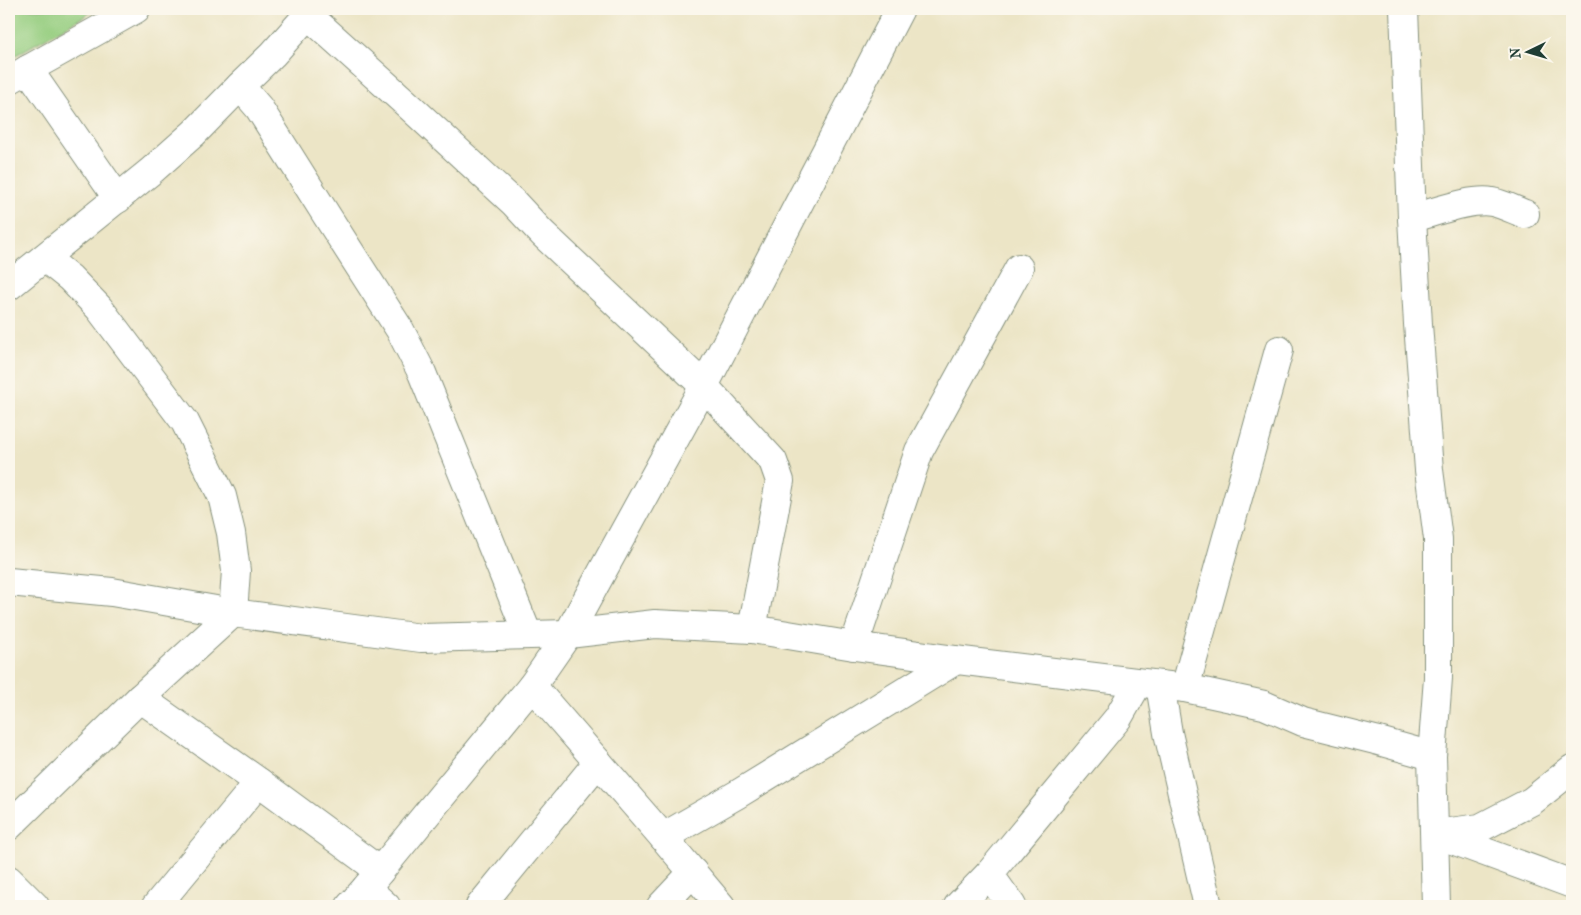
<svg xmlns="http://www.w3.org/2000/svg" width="1581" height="915" viewBox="0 0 1581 915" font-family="'IM FELL French Canon',serif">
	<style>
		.green { fill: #96ce80; stroke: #5a865a }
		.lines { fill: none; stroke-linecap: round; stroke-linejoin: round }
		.minor-casing { stroke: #86917d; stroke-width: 30 }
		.minor { stroke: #fff; stroke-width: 28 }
	</style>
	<rect width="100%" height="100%" fill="#fbf7ec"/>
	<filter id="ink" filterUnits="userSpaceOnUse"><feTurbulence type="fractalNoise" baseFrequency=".02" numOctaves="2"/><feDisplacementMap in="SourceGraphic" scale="10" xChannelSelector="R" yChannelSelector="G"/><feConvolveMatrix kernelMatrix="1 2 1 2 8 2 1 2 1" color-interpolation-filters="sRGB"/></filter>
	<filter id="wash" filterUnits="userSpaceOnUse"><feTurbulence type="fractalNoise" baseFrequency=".0096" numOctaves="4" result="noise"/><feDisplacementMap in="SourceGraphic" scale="20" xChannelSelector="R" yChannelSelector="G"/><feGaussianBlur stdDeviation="1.12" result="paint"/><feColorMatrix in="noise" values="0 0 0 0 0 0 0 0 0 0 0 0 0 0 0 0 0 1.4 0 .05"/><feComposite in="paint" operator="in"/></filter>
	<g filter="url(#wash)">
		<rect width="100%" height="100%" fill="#ece5c6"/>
		<path class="green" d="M 9,9 L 97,9 L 9,59 Z"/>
	</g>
	<g filter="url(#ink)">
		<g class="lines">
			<g class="minor-casing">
				<g id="minor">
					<path d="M 1404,9 L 1412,218 L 1418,324 L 1429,470 L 1438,539 L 1438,678 L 1432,756 L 1436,906"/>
					<path d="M 308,15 L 407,104 L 514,203 L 542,233 L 704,386 L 773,461 L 780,481 L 752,629"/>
					<path d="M 28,69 L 118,199"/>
					<path d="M 9,80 L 136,9"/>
					<path d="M 240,86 L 273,54 L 313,9"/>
					<path d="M 1412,218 C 1433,213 1471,198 1492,202 C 1503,204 1514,210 1525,214"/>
					<path d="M 9,286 L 150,172 L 194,133 L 240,86 L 259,108 L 327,216 L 400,330 L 422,373 L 528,635"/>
					<path d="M 9,582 L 112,592 L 233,613 L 421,638 L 568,634 L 655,624 L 752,629 L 854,646 L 956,660 L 1185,688 L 1264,705 L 1303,722 L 1375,740 L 1432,756"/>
					<path d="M 854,646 L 919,451 L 1019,268"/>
					<path d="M 1160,685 L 1168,733 L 1208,906"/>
					<path d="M 532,686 L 663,837 L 721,906"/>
					<path d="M 1185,688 L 1279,350"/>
					<path d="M 140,698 L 259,782 L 380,871"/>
					<path d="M 9,826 L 140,698 L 233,613 L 236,571 L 231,533 L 222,496 L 185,422 L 99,308 L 70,278 L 45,258"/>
					<path d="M 1435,834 L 1480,828 L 1532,801 L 1572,769"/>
					<path d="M 1439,835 L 1572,884"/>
					<path d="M 663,837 L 738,794 L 956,660"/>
					<path d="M 989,874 L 1012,906"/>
					<path d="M 9,880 L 35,906"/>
					<path d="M 366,888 L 386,906"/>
					<path d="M 156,906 L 259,782"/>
					<path d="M 350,906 L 366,888 L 532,686 L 568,634 L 704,386 L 900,9"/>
					<path d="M 480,906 L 598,762"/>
					<path d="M 661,906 L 693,872"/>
					<path d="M 958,906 L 989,874 L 1118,718 L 1138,683"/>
				</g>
			</g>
			<use href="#minor" class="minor"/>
		</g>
	</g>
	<rect width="1581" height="915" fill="none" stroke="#fbf7ec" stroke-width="30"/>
	<g transform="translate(1528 52) rotate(265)" stroke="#fbf7ec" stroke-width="4" paint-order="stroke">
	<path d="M0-4L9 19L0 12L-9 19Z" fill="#1f3d34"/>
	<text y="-8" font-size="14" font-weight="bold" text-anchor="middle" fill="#1f3d34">N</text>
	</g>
</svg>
